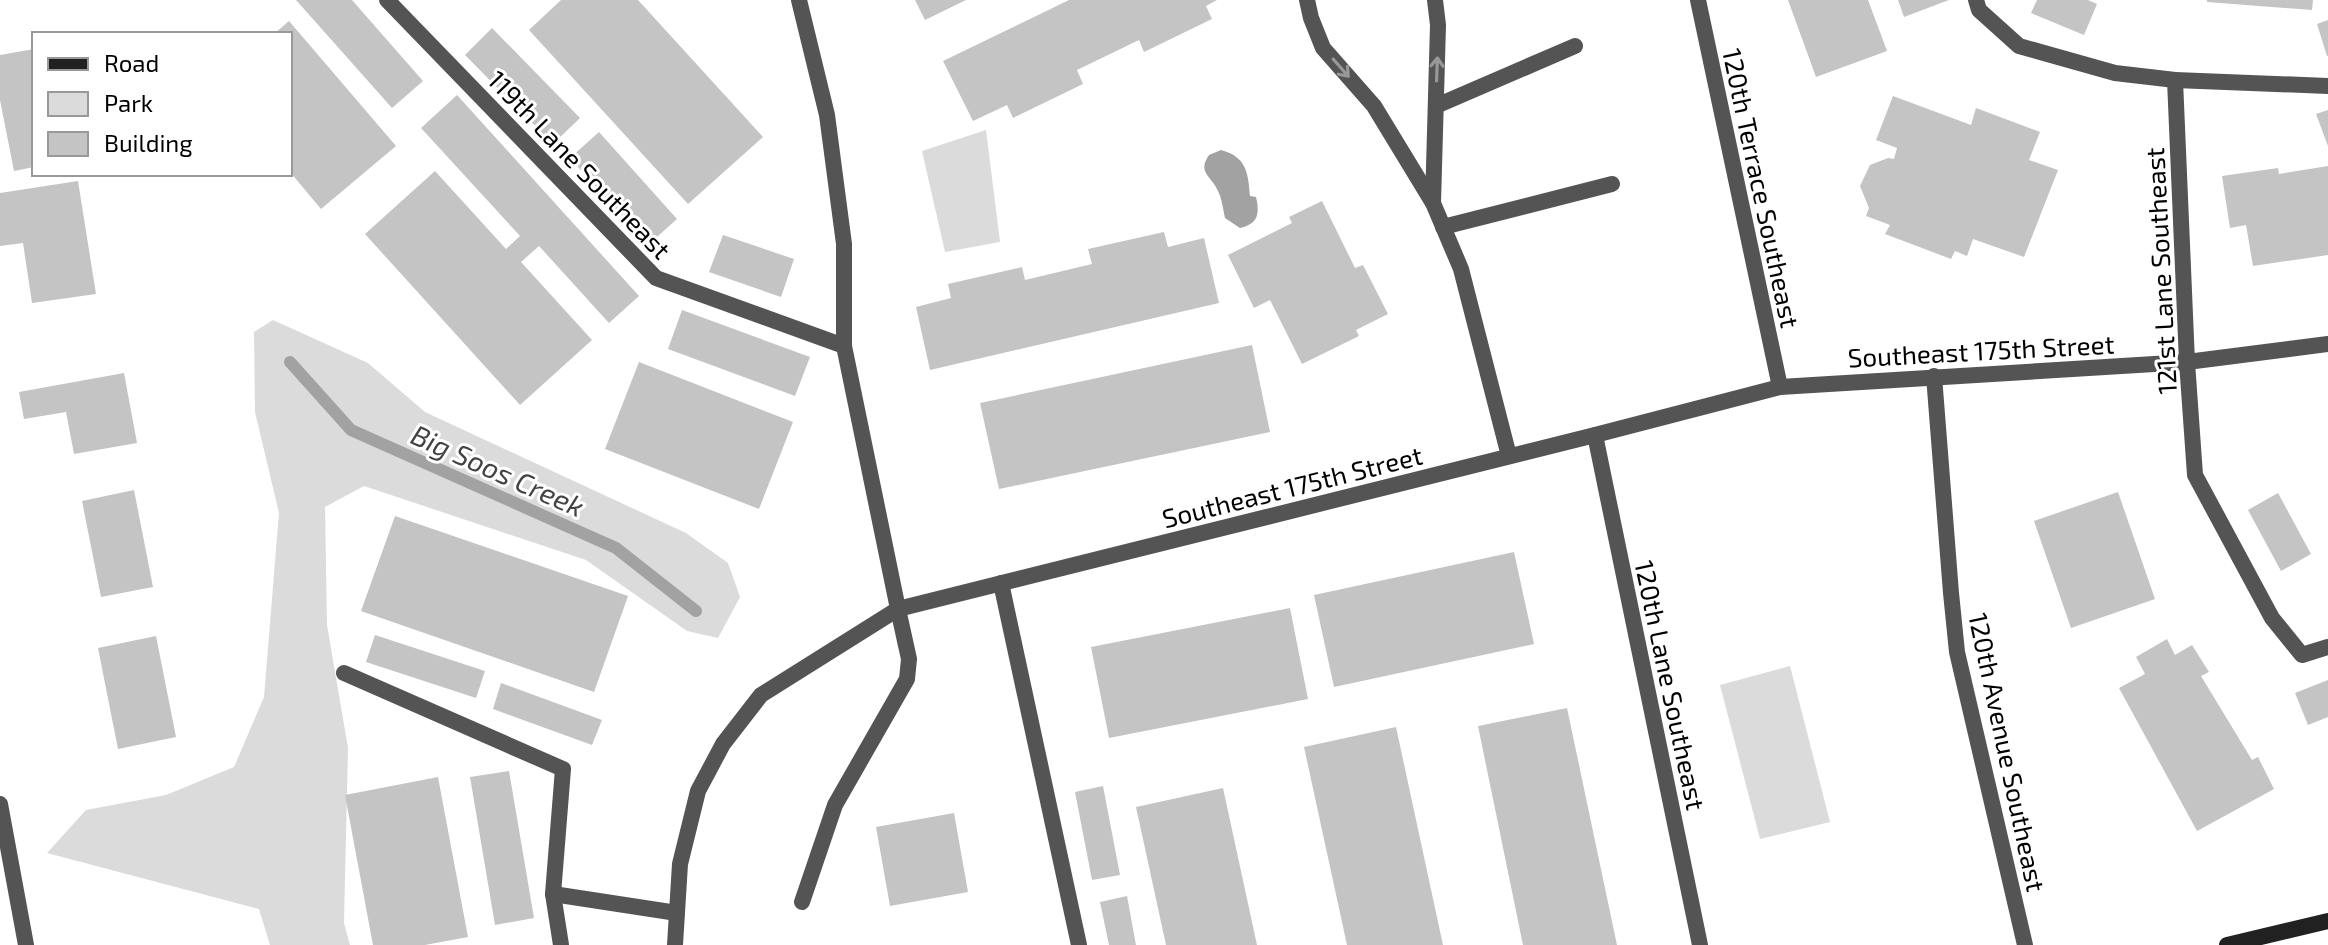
<svg xmlns="http://www.w3.org/2000/svg" width="2328" height="945" viewBox="0 0 2328 945" font-family="'Exo 2',sans-serif">
	<style>
		.green { fill: #dbdbdb }
		.water { fill: #a2a2a2 }
		.lines { fill: none; stroke-linecap: round; stroke-linejoin: round }
		.stream { stroke: #a2a2a2; stroke-width: 12 }
		.building { fill: #c4c4c4 }
		.lane { stroke: #545454; stroke-width: 16 }
		.street { stroke: #545454; stroke-width: 16 }
		.secondary { stroke: #212121; stroke-width: 16 }
		.oneway { stroke: #989898 }
		.labels { text-anchor: middle; dominant-baseline: central; stroke-width: 6; stroke-linejoin: round; paint-order: stroke }
		.street-label { font-size: 26px; fill: #000; stroke: #fff }
		.water-label { font-size: 28px; font-style: italic; fill: #434343; stroke: #fff }
	</style>
	<rect width="100%" height="100%" fill="#fff"/>
	<g class="green">
		<path d="M 986,130 L 1000,242 L 945,252 L 922,151 Z"/>
		<path d="M 273,320 L 368,363 L 425,412 L 686,533 L 728,563 L 740,597 L 718,638 L 687,631 L 586,560 L 364,486 L 325,507 L 327,625 L 348,748 L 344,923 L 350,945 L 270,945 L 259,909 L 47,853 L 86,810 L 166,795 L 234,767 L 264,697 L 279,513 L 255,412 L 254,332 Z"/>
		<path d="M 1790,666 L 1830,822 L 1760,839 L 1720,685 Z"/>
	</g>
	<path class="water" d="M 1221,150 C 1247,157 1248,173 1250,196 L 1256,197 C 1260,214 1258,224 1240,228 L 1225,218 C 1223,209 1222,199 1218,191 C 1211,175 1197,173 1209,155 Z"/>
	<g class="lines">
		<path class="stream" d="M 290,362 L 351,430 L 616,548 L 696,611"/>
	</g>
	<g class="building">
		<path d="M 296,0 L 352,0 L 423,81 L 392,108 Z"/>
		<path d="M 561,0 L 638,0 L 763,137 L 688,204 L 529,30 Z"/>
		<path d="M 915,0 L 966,0 L 925,20 Z"/>
		<path d="M 1069,0 L 1217,0 L 1206,6 L 1212,19 L 1144,52 L 1139,40 L 1077,70 L 1083,84 L 1013,118 L 1007,105 L 973,121 L 943,61 Z"/>
		<path d="M 1788,0 L 1868,0 L 1887,51 L 1816,77 Z"/>
		<path d="M 1898,0 L 1949,0 L 1904,17 Z"/>
		<path d="M 2037,0 L 2088,0 L 2097,4 L 2084,35 L 2031,13 Z"/>
		<path d="M 2207,0 L 2313,0 L 2312,10 L 2207,2 Z"/>
		<path d="M 2328,20 L 2328,56 L 2327,56 L 2317,24 Z"/>
		<path d="M 289,21 L 396,146 L 321,209 L 290,172 L 290,34 L 274,34 Z"/>
		<path d="M 492,28 L 580,118 L 553,144 L 465,55 Z"/>
		<path d="M 34,49 L 34,167 L 14,171 L 0,100 L 0,55 Z"/>
		<path d="M 457,95 L 639,296 L 609,323 L 539,246 L 521,262 L 592,340 L 520,405 L 365,234 L 435,171 L 506,249 L 520,236 L 421,128 Z"/>
		<path d="M 1893,96 L 1971,125 L 1976,108 L 2040,132 L 2029,160 L 2058,170 L 2024,257 L 1973,239 L 1967,256 L 1955,251 L 1951,259 L 1885,234 L 1890,225 L 1866,216 L 1869,208 L 1860,186 L 1870,165 L 1888,158 L 1894,159 L 1897,148 L 1876,140 Z"/>
		<path d="M 2328,110 L 2328,146 L 2316,114 Z"/>
		<path d="M 599,132 L 677,219 L 648,245 L 570,158 Z"/>
		<path d="M 2328,166 L 2328,255 L 2253,266 L 2246,225 L 2230,228 L 2222,176 L 2278,168 L 2279,174 Z"/>
		<path d="M 78,181 L 96,294 L 32,303 L 23,243 L 0,246 L 0,193 Z"/>
		<path d="M 1322,201 L 1355,268 L 1363,265 L 1388,314 L 1356,330 L 1359,336 L 1302,364 L 1270,300 L 1254,308 L 1228,255 L 1292,223 L 1289,217 Z"/>
		<path d="M 1164,232 L 1168,247 L 1204,238 L 1219,303 L 930,370 L 916,307 L 951,298 L 948,284 L 1022,267 L 1025,280 L 1092,264 L 1088,249 Z"/>
		<path d="M 723,235 L 794,259 L 781,297 L 709,272 Z"/>
		<path d="M 682,310 L 810,357 L 795,396 L 668,349 Z"/>
		<path d="M 1252,345 L 1270,432 L 999,489 L 980,403 Z"/>
		<path d="M 639,362 L 793,422 L 759,509 L 605,449 Z"/>
		<path d="M 124,373 L 137,443 L 74,454 L 66,412 L 24,419 L 19,392 Z"/>
		<path d="M 134,490 L 153,587 L 101,597 L 82,501 Z"/>
		<path d="M 2118,492 L 2155,599 L 2071,628 L 2034,521 Z"/>
		<path d="M 2278,493 L 2311,554 L 2281,571 L 2248,510 Z"/>
		<path d="M 395,516 L 628,596 L 594,692 L 361,611 Z"/>
		<path d="M 1514,552 L 1534,644 L 1334,687 L 1314,595 Z"/>
		<path d="M 1290,608 L 1308,699 L 1109,738 L 1091,647 Z"/>
		<path d="M 375,635 L 485,671 L 476,698 L 366,662 Z"/>
		<path d="M 156,636 L 176,737 L 118,749 L 98,648 Z"/>
		<path d="M 2167,639 L 2175,655 L 2192,645 L 2209,672 L 2201,676 L 2252,760 L 2258,757 L 2274,789 L 2197,831 L 2119,688 L 2145,674 L 2136,657 Z"/>
		<path d="M 2328,680 L 2328,717 L 2308,725 L 2295,693 Z"/>
		<path d="M 501,683 L 602,720 L 592,745 L 493,709 Z"/>
		<path d="M 1567,708 L 1617,945 L 1523,945 L 1478,726 Z"/>
		<path d="M 1396,727 L 1443,945 L 1347,945 L 1304,747 Z"/>
		<path d="M 509,771 L 534,918 L 495,925 L 470,777 Z"/>
		<path d="M 438,777 L 468,937 L 425,945 L 373,945 L 345,795 Z"/>
		<path d="M 1103,786 L 1120,875 L 1092,880 L 1075,792 Z"/>
		<path d="M 1223,788 L 1257,945 L 1166,945 L 1136,807 Z"/>
		<path d="M 954,813 L 968,892 L 890,906 L 876,827 Z"/>
		<path d="M 1127,896 L 1136,945 L 1109,945 L 1100,902 Z"/>
	</g>
	<g class="lines">
		<g class="lane">
			<path d="M 1436,106 L 1575,46"/>
			<path d="M 1433,203 L 1438,25 L 1435,0"/>
			<path d="M 1443,227 L 1612,184"/>
			<path d="M 344,673 L 563,769 L 553,894 L 561,945"/>
			<path d="M 553,894 L 677,913"/>
			<path d="M 802,902 L 835,805 L 907,679 L 909,659 L 898,609"/>
		</g>
		<g class="street">
			<path d="M 387,0 L 656,278 L 844,346"/>
			<path d="M 799,0 L 827,115 L 844,244 L 844,346 L 898,609"/>
			<path d="M 1307,0 L 1311,18 L 1323,48 L 1374,106 L 1433,203 L 1461,269 L 1509,456"/>
			<path d="M 1698,0 L 1780,387"/>
			<path d="M 1976,0 L 1979,10 L 2019,46 L 2115,73 L 2175,80 L 2187,362 L 2195,475 L 2272,618 L 2302,655 L 2328,647"/>
			<path d="M 2175,80 L 2328,86"/>
			<path d="M 1934,376 L 1951,593 L 1957,652 L 2025,945"/>
			<path d="M 1595,435 L 1700,945"/>
			<path d="M 1001,583 L 1079,945"/>
			<path d="M 0,804 L 26,945"/>
			<path d="M 675,945 L 680,864 L 698,791 L 723,744 L 761,695 L 898,609 L 1595,435 L 1780,387 L 2187,362 L 2328,344"/>
		</g>
		<path class="secondary" d="M 2227,945 L 2328,921"/>
	</g>
	<defs><path id="oneway-shaft" d="M-6 0H5M1.5-3L5.5 0L1.5 3" fill="none" stroke-width="1.6" stroke-linecap="round" stroke-linejoin="round" transform="scale(2)"/></defs>
	<g class="oneway">
		<use href="#oneway-shaft" transform="translate(1341 68) rotate(49)"/>
		<use href="#oneway-shaft" transform="translate(1437 69) rotate(-88)"/>
	</g>
	<g class="labels">
		<g class="street-label">
			<text transform="translate(580 164) rotate(46)">119th Lane Southeast</text>
			<text transform="translate(1762 188) rotate(78)">120th Terrace Southeast</text>
			<text transform="translate(2160 271) rotate(-93)">121st Lane Southeast</text>
			<text transform="translate(1981 350) rotate(-3)">Southeast 175th Street</text>
			<text transform="translate(1292 486) rotate(-14)">Southeast 175th Street</text>
			<text transform="translate(1671 685) rotate(78)">120th Lane Southeast</text>
			<text transform="translate(2008 752) rotate(78)">120th Avenue Southeast</text>
		</g>
		<g class="water-label">
			<text transform="translate(498 470) rotate(24)">Big Soos Creek</text>
		</g>
	</g>
	<rect x="32" y="32" width="260" height="144" fill="#ffffff" stroke="#999999" stroke-width="2"/>
	<rect x="48" y="58" width="40" height="12" fill="#212121" stroke="#999999" stroke-width="2"/>
	<text x="104" y="72" font-size="24" fill="#000000">Road</text>
	<rect x="48" y="92" width="40" height="24" fill="#dbdbdb" stroke="#999999" stroke-width="2"/>
	<text x="104" y="112" font-size="24" fill="#000000">Park</text>
	<rect x="48" y="132" width="40" height="24" fill="#c4c4c4" stroke="#999999" stroke-width="2"/>
	<text x="104" y="152" font-size="24" fill="#000000">Building</text>
</svg>
